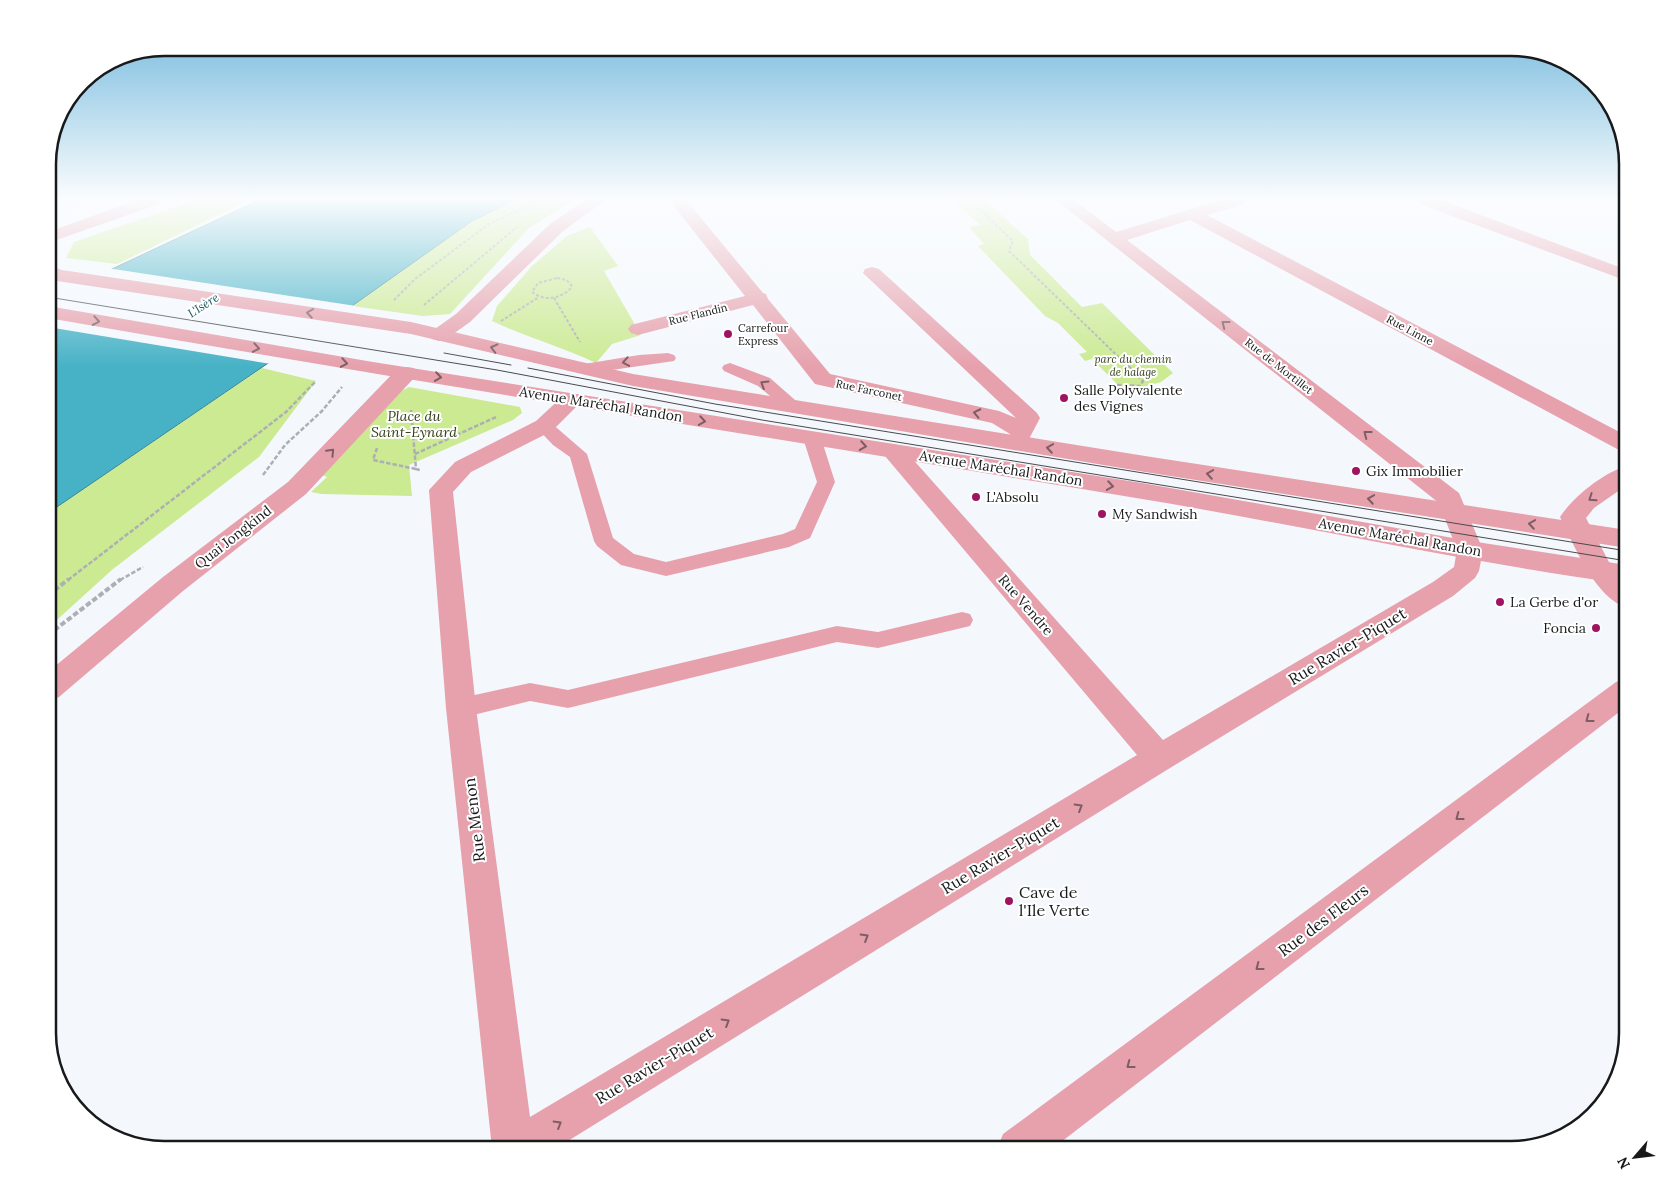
<svg xmlns="http://www.w3.org/2000/svg" width="1675" height="1197" viewBox="0 0 1675 1197" font-family="Lora,serif">
	<style>
		.medical { fill: #f7e8fb }
		.green { fill: #cbea92 }
		.water { fill: #47b2c6; stroke: #398492 }
		.pier { fill: #f4f8fd }
		.lines { fill: none; stroke-linecap: round; stroke-linejoin: round }
		.path-far2 { stroke: #acafb3; stroke-width: 2; stroke-dasharray: 3 2; stroke-linecap: butt }
		.path-far1 { stroke: #acafb3; stroke-width: 2.5; stroke-dasharray: 4.5 2; stroke-linecap: butt }
		.path { stroke: #acafb3; stroke-width: 4; stroke-dasharray: 5.5 2.5; stroke-linecap: butt }
		.service { fill: #e6a1ad; fill-rule: evenodd }
		.minor { fill: #e6a1ad; fill-rule: evenodd }
		.tertiary { fill: #e6a1ad; fill-rule: evenodd }
		.tram { stroke: #484a4c; stroke-width: 1 }
		.oneway { stroke: #7e5d64 }
		.poi-dot { fill: #9e1461; stroke: #fff; stroke-width: 2 }
		.labels { text-anchor: middle; dominant-baseline: central; stroke-width: 4; stroke-linejoin: round; paint-order: stroke }
		.far-street-label { font-size: 11px; fill: #17191a; stroke: #fff }
		.far-poi-label { font-size: 11px; fill: #17191a; stroke: #fff; text-anchor: start }
		.far-park-label { font-size: 11px; font-style: italic; fill: #34401a; stroke: #fff }
		.far-water-label { font-size: 12px; font-style: italic; fill: #215c67; stroke: #fff }
		.poi-label { font-size: 14px; fill: #17191a; stroke: #fff; text-anchor: start }
		.street-label { font-size: 14px; fill: #17191a; stroke: #fff }
		.park-label { font-size: 14px; font-style: italic; fill: #34401a; stroke: #fff }
		.near-street-label { font-size: 16px; fill: #17191a; stroke: #fff }
		.near-poi-label { font-size: 16px; fill: #17191a; stroke: #fff; text-anchor: start }
		.rim { fill: none; stroke: #17191a; stroke-width: 2.5 }
	</style>
	<rect width="100%" height="100%" fill="#f4f8fd"/>
	<path class="medical" d="M 48,200 L 98,200 L 72,208 L 48,212 Z"/>
	<g class="green">
		<path d="M 196,200 L 249,200 L 117,264 L 66,258 L 74,242 Z"/>
		<path d="M 515,200 L 574,200 L 529,228 L 450,314 L 423,316 L 352,306 L 472,221 Z"/>
		<path d="M 953,200 L 985,200 L 1028,239 L 1030,255 L 1082,307 L 1102,303 L 1173,373 L 1161,382 L 1125,392 L 1092,359 L 1085,361 L 1079,354 L 1087,352 L 1058,323 L 1045,316 L 978,246 L 984,244 L 969,227 L 980,225 Z"/>
		<path d="M 590,227 L 618,266 L 604,271 L 641,335 L 612,344 L 596,363 C 562,347 526,337 492,321 L 497,306 L 532,266 L 567,236 Z"/>
		<path d="M 262,368 L 316,381 L 259,457 L 113,569 L 48,628 L 48,513 Z"/>
		<path d="M 409,387 L 520,407 L 522,413 L 513,420 L 409,465 L 412,496 L 322,494 L 311,492 L 327,477 L 319,474 L 389,397 Z"/>
	</g>
	<path class="water" d="M 259,200 L 515,200 L 472,221 L 352,306 L 48,513 L 48,299 Z"/>
	<path class="pier" d="M 107,268 L 356,306 L 271,364 L 48,327 L 48,296 Z"/>
	<g class="lines">
		<g class="path-far2">
			<path d="M 970,200 L 1013,241 L 1009,251 L 1129,367"/>
			<path d="M 48,202 L 50,200"/>
			<path d="M 557,278 C 564,279 569,280 572,287 C 561,299 545,302 532,292 L 538,283 Z"/>
			<path d="M 554,298 L 580,342"/>
			<path d="M 394,300 L 415,279 L 489,224 L 541,200"/>
			<path d="M 424,305 L 517,227"/>
			<path d="M 501,321 L 539,297"/>
		</g>
		<g class="path-far1">
			<path d="M 1128,366 L 1143,381 L 1138,389"/>
			<path d="M 1117,385 L 1139,386"/>
			<path d="M 411,410 L 416,469 L 420,470"/>
			<path d="M 377,448 L 373,460 L 416,469"/>
			<path d="M 415,454 L 496,417"/>
			<path d="M 263,475 L 285,445 L 322,411 L 342,387"/>
			<path d="M 68,580 L 286,412 L 315,382"/>
			<path d="M 120,580 L 143,567"/>
		</g>
		<g class="path">
			<path d="M 48,595 L 69,579"/>
			<path d="M 48,635 L 121,579"/>
		</g>
		<g class="service">
			<path d="M 668,353 L 674,355 L 676,358 L 674,361 L 584,374 L 578,372 L 576,369 L 578,366 L 584,364 L 639,355 Z"/>
			<path d="M 730,363 L 770,378 L 803,407 L 800,411 L 794,412 L 788,411 L 758,386 L 724,371 L 722,368 L 724,365 Z"/>
			<path d="M 544,421 L 550,422 L 587,454 L 613,538 L 634,554 L 666,562 L 783,534 L 795,529 L 817,482 L 803,438 L 806,434 L 812,433 L 818,434 L 821,438 L 835,482 L 810,538 L 789,547 L 666,576 L 621,565 L 597,546 L 594,541 L 570,457 L 553,445 L 535,426 L 538,422 Z"/>
			<path d="M 962,612 L 970,614 L 973,620 L 970,626 L 878,648 L 837,642 L 568,708 L 530,701 L 461,718 L 453,715 L 449,708 L 453,701 L 461,698 L 530,683 L 568,690 L 837,626 L 878,632 Z"/>
		</g>
		<g class="minor">
			<path d="M 586,200 L 605,200 L 562,232 L 470,322 L 446,339 L 439,341 L 432,339 L 429,335 L 432,331 L 456,314 L 550,224 Z"/>
			<path d="M 669,200 L 686,200 L 763,293 L 766,294 L 768,299 L 830,374 L 999,411 L 1016,418 L 863,273 L 865,269 L 872,267 L 879,269 L 1037,413 L 1040,418 L 1029,439 L 1021,441 L 1013,439 L 1010,434 L 992,423 L 815,384 L 753,305 L 638,335 L 631,333 L 628,329 L 631,325 L 745,296 Z"/>
			<path d="M 1056,200 L 1074,200 L 1116,232 L 1221,200 L 1246,200 L 1244,204 L 1207,215 L 1627,436 L 1627,452 L 1619,450 L 1190,220 L 1127,240 L 1459,493 L 1483,550 L 1479,571 L 1475,578 L 1453,596 L 1170,768 L 555,1149 L 492,1149 L 446,708 L 429,490 L 455,462 L 536,421 L 564,395 L 572,393 L 580,395 L 583,400 L 552,431 L 471,472 L 453,492 L 476,708 L 530,1117 L 1137,755 L 885,456 L 881,451 L 885,446 L 893,444 L 901,446 L 1163,740 L 1433,582 L 1454,567 L 1457,550 L 1439,503 Z"/>
			<path d="M 1418,200 L 1441,200 L 1627,270 L 1627,281 L 1420,204 Z"/>
			<path d="M 406,367 L 414,368 L 417,373 L 414,378 L 306,494 L 183,591 L 59,697 L 48,701 L 48,672 L 163,577 L 288,482 L 398,368 Z"/>
			<path d="M 1627,466 L 1627,485 L 1594,508 L 1586,518 L 1610,564 L 1627,582 L 1627,608 C 1595,598 1574,545 1560,517 C 1573,497 1604,472 1627,466 Z"/>
			<path d="M 1627,678 L 1627,706 L 1052,1149 L 997,1149 L 1003,1134 L 1616,682 Z"/>
		</g>
		<g class="tertiary">
			<path d="M 137,200 L 161,200 L 159,204 L 48,243 L 48,232 Z"/>
			<path d="M 48,265 L 62,270 L 411,322 L 633,374 L 1145,456 L 1627,530 L 1627,548 L 1145,472 L 633,386 L 411,334 L 57,281 L 48,277 Z"/>
			<path d="M 48,306 L 373,362 L 1142,483 L 1470,541 L 1627,565 L 1627,584 C 1463,562 1300,525 1136,498 C 773,438 410,381 48,318 Z"/>
		</g>
		<g class="tram">
			<path d="M 48,297 L 497,370 L 762,420 L 1627,561"/>
			<path d="M 444,353 L 511,365"/>
			<path d="M 528,368 L 715,404 L 1627,551"/>
		</g>
	</g>
	<defs><path id="oneway-chevron" d="M-2-3.5L2.5 0L-2 3.5" fill="none" stroke-width="1.6" stroke-linecap="round" stroke-linejoin="round" transform="scale(1.25)"/></defs>
	<g class="oneway">
		<use href="#oneway-chevron" transform="translate(310 313) rotate(-171)"/>
		<use href="#oneway-chevron" transform="translate(96 321) rotate(10)"/>
		<use href="#oneway-chevron" transform="translate(1225 324) rotate(-142)"/>
		<use href="#oneway-chevron" transform="translate(256 348) rotate(10)"/>
		<use href="#oneway-chevron" transform="translate(494 348) rotate(-166)"/>
		<use href="#oneway-chevron" transform="translate(626 362) rotate(170)"/>
		<use href="#oneway-chevron" transform="translate(344 363) rotate(10)"/>
		<use href="#oneway-chevron" transform="translate(438 377) rotate(8)"/>
		<use href="#oneway-chevron" transform="translate(764 384) rotate(-148)"/>
		<use href="#oneway-chevron" transform="translate(977 413) rotate(-168)"/>
		<use href="#oneway-chevron" transform="translate(702 421) rotate(9)"/>
		<use href="#oneway-chevron" transform="translate(1367 434) rotate(-142)"/>
		<use href="#oneway-chevron" transform="translate(863 446) rotate(9)"/>
		<use href="#oneway-chevron" transform="translate(1050 448) rotate(-171)"/>
		<use href="#oneway-chevron" transform="translate(331 452) rotate(-46)"/>
		<use href="#oneway-chevron" transform="translate(1210 474) rotate(-171)"/>
		<use href="#oneway-chevron" transform="translate(1110 486) rotate(9)"/>
		<use href="#oneway-chevron" transform="translate(1592 498) rotate(146)"/>
		<use href="#oneway-chevron" transform="translate(1371 499) rotate(-171)"/>
		<use href="#oneway-chevron" transform="translate(1532 524) rotate(-171)"/>
		<use href="#oneway-chevron" transform="translate(1589 719) rotate(143)"/>
		<use href="#oneway-chevron" transform="translate(1079 807) rotate(-31)"/>
		<use href="#oneway-chevron" transform="translate(1459 817) rotate(143)"/>
		<use href="#oneway-chevron" transform="translate(865 937) rotate(-31)"/>
		<use href="#oneway-chevron" transform="translate(1259 967) rotate(143)"/>
		<use href="#oneway-chevron" transform="translate(726 1022) rotate(-31)"/>
		<use href="#oneway-chevron" transform="translate(1130 1065) rotate(143)"/>
		<use href="#oneway-chevron" transform="translate(558 1124) rotate(-31)"/>
	</g>
	<linearGradient id="sky" x2="0" y2="1"><stop stop-color="#67b3da"/><stop offset="0.54" stop-color="#fafcfe"/><stop offset="1" stop-color="#fafcfe" stop-opacity="0"/></linearGradient>
	<rect width="1675" height="367" fill="url(#sky)"/>
	<g class="poi-dot">
		<circle cx="728" cy="334" r="5"/>
		<circle cx="1064" cy="398" r="5"/>
		<circle cx="1356" cy="471" r="5"/>
		<circle cx="976" cy="497" r="5"/>
		<circle cx="1102" cy="514" r="5"/>
		<circle cx="1500" cy="602" r="5"/>
		<circle cx="1596" cy="628" r="5"/>
		<circle cx="1009" cy="901" r="5"/>
	</g>
	<g class="labels">
		<g class="far-street-label">
			<text transform="translate(698 314) rotate(-14)">Rue Flandin</text>
			<text transform="translate(1410 330) rotate(28)">Rue Linne</text>
			<text transform="translate(1279 366) rotate(38)">Rue de Mortillet</text>
			<text transform="translate(869 390) rotate(12)">Rue Farconet</text>
		</g>
		<g class="far-poi-label">
			<text x="738" y="328">Carrefour<tspan x="738" dy="13">Express</tspan></text>
		</g>
		<g class="far-park-label">
			<text x="1133" y="359">parc du chemin<tspan x="1133" dy="13">de halage</tspan></text>
		</g>
		<g class="far-water-label">
			<text transform="translate(203 305) rotate(-33)">L'Isère</text>
		</g>
		<g class="poi-label">
			<text x="1074" y="390">Salle Polyvalente<tspan x="1074" dy="16">des Vignes</tspan></text>
			<text x="1366" y="471">Gix Immobilier</text>
			<text x="986" y="497">L'Absolu</text>
			<text x="1112" y="514">My Sandwish</text>
			<text x="1510" y="602">La Gerbe d'or</text>
			<text x="1586" y="628" text-anchor="end">Foncia</text>
		</g>
		<g class="street-label">
			<text transform="translate(601 404) rotate(9)">Avenue Maréchal Randon</text>
			<text transform="translate(1001 468) rotate(9)">Avenue Maréchal Randon</text>
			<text transform="translate(233 537) rotate(-38)">Quai Jongkind</text>
			<text transform="translate(1400 537) rotate(10)">Avenue Maréchal Randon</text>
			<text transform="translate(1026 605) rotate(49)">Rue Vendre</text>
		</g>
		<g class="park-label">
			<text x="414" y="416">Place du<tspan x="414" dy="16">Saint-Eynard</tspan></text>
		</g>
		<g class="near-street-label">
			<text transform="translate(1347 646) rotate(-31)">Rue Ravier-Piquet</text>
			<text transform="translate(474 820) rotate(-97)">Rue Menon</text>
			<text transform="translate(1000 855) rotate(-31)">Rue Ravier-Piquet</text>
			<text transform="translate(1323 920) rotate(-37)">Rue des Fleurs</text>
			<text transform="translate(654 1065) rotate(-31)">Rue Ravier-Piquet</text>
		</g>
		<g class="near-poi-label">
			<text x="1019" y="892">Cave de<tspan x="1019" dy="18">l'Ile Verte</tspan></text>
		</g>
	</g>
	<path d="M0 0H1675V1197H0ZM164 56H1511A108 108 0 0 1 1619 164V1033A108 108 0 0 1 1511 1141H164A108 108 0 0 1 56 1033V164A108 108 0 0 1 164 56Z" fill="#fff" fill-rule="evenodd"/>
	<path class="rim" d="M164 56H1511A108 108 0 0 1 1619 164V1033A108 108 0 0 1 1511 1141H164A108 108 0 0 1 56 1033V164A108 108 0 0 1 164 56Z"/>
	<g transform="translate(1635 1157) rotate(242)" stroke="#ffffff" stroke-width="4" paint-order="stroke">
	<path d="M0-4L9 19L0 12L-9 19Z" fill="#17191a"/>
	<text y="-8" font-size="14" font-weight="bold" text-anchor="middle" fill="#17191a">N</text>
	</g>
</svg>
